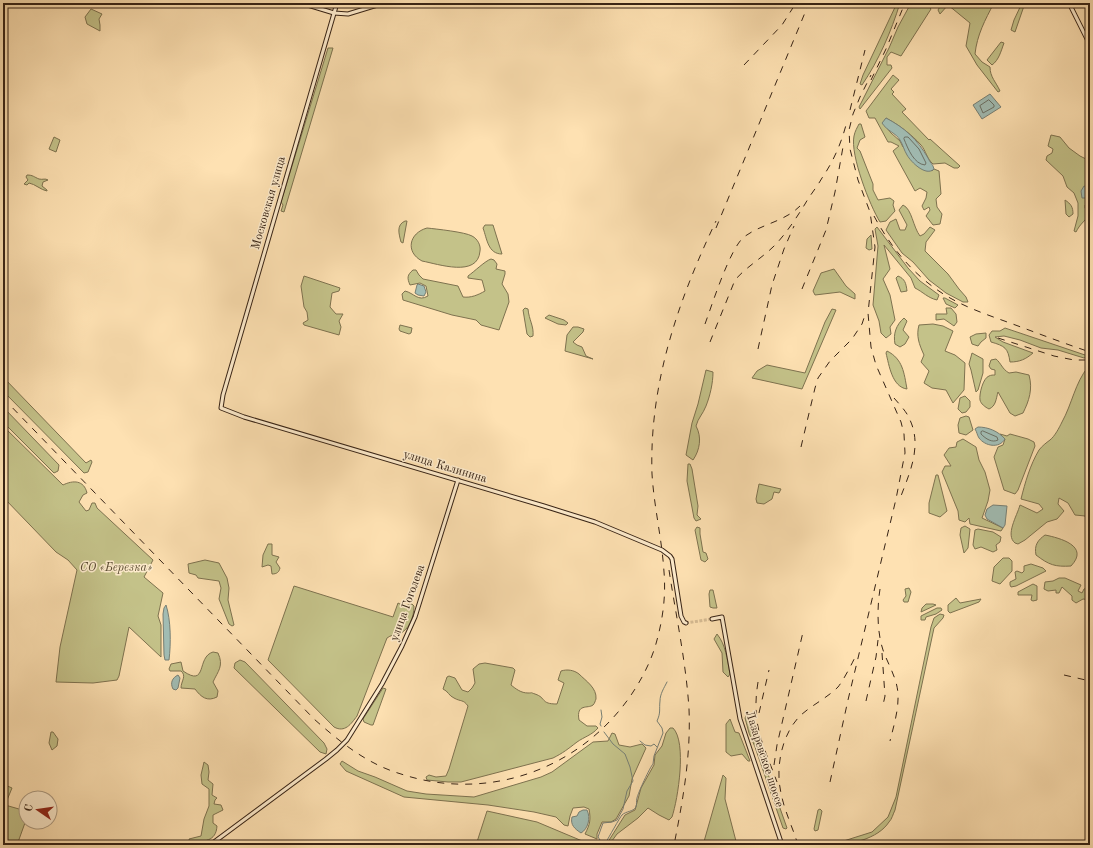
<svg xmlns="http://www.w3.org/2000/svg" width="1093" height="848" viewBox="0 0 1093 848" font-family="'Old Standard TT',serif">
	<style>
		.green { fill: #c4c289; stroke: #7e724f }
		.water { fill: #a1bcb3; stroke: #777f74 }
		.lines { fill: none; stroke-linecap: round; stroke-linejoin: round }
		.shore { stroke: #6c7064; stroke-width: 1 }
		.stream { stroke: #777f74; stroke-width: 1 }
		.secondary-tunnel { stroke: #d6bb93; stroke-width: 3; stroke-dasharray: 3 1.5; stroke-linecap: butt }
		.secondary-casing { stroke: #372315; stroke-width: 5 }
		.secondary { stroke: #feeccd; stroke-width: 3 }
		.rail { stroke: #372315; stroke-width: 1; stroke-dasharray: 7 7; stroke-linecap: butt }
		.labels { text-anchor: middle; dominant-baseline: central; stroke-width: 3; stroke-linejoin: round; paint-order: stroke }
		.street-label { font-size: 12px; fill: #372315; stroke: #feeccd }
		.park-label { font-size: 12px; font-style: italic; fill: #5a4b32; stroke: #feeccd }
	</style>
	<rect width="100%" height="100%" fill="#fee1b2"/>
	<filter id="stains"><feTurbulence type="fractalNoise" baseFrequency=".005" numOctaves="4"/><feColorMatrix values="0 0 0 0 .2 0 0 0 0 .09 0 0 0 0 .02 0 0 0 .5 -.17"/></filter>
	<radialGradient id="worn" r=".72"><stop offset=".6" stop-color="#630" stop-opacity="0"/><stop offset="1" stop-color="#630" stop-opacity=".3"/></radialGradient>
	<g class="green">
		<path d="M 897,3 L 900,3 C 891,32 879,60 862,85 L 860,84 L 863,75 Z"/>
		<path d="M 911,3 L 926,3 L 931,9 L 901,56 L 891,52 L 887,57 L 887,65 L 891,65 L 892,68 L 860,109 L 859,107 L 889,48 L 898,27 Z"/>
		<path d="M 942,3 L 994,3 C 985,20 977,35 975,54 L 982,62 L 990,67 C 990,77 996,82 1000,91 L 998,92 L 977,65 L 966,46 L 970,23 L 948,5 L 940,14 L 938,10 Z"/>
		<path d="M 1022,3 L 1025,3 L 1015,32 L 1011,30 L 1014,20 Z"/>
		<path d="M 91,9 L 102,14 L 99,19 L 100,25 L 100,31 L 87,24 L 85,17 Z"/>
		<path d="M 1001,42 L 1004,43 C 1001,51 999,60 992,65 L 987,60 Z"/>
		<path d="M 328,48 L 333,48 L 284,212 L 281,211 L 283,205 L 281,202 Z"/>
		<path d="M 893,75 L 899,80 L 891,89 L 894,92 L 892,94 L 906,109 L 902,112 L 929,140 L 930,139 L 960,166 L 958,168 L 954,168 L 945,163 L 933,164 C 927,159 926,151 921,145 C 911,134 899,125 886,118 L 883,123 L 891,133 L 900,141 L 903,147 L 932,171 L 934,169 L 939,171 L 941,194 L 936,199 L 937,207 L 942,214 L 940,224 L 933,225 L 926,216 L 930,210 L 929,207 L 924,210 L 922,206 L 926,198 L 927,192 L 920,188 L 915,191 L 893,151 L 899,146 L 891,142 L 888,142 L 875,118 L 869,118 L 866,111 Z"/>
		<path d="M 859,124 L 861,124 L 865,137 L 860,140 L 857,148 L 860,151 L 873,184 L 873,190 L 878,200 L 890,198 L 894,201 L 893,205 L 895,211 L 886,221 L 880,222 C 870,206 850,155 854,136 C 855,131 857,128 859,124 Z"/>
		<path d="M 1051,135 L 1060,137 L 1069,148 L 1080,156 L 1090,161 L 1090,187 L 1089,186 L 1087,196 L 1090,193 L 1090,202 L 1085,205 L 1085,208 L 1090,214 C 1084,222 1080,224 1076,232 L 1074,231 L 1078,216 L 1078,203 L 1074,193 L 1067,187 L 1063,176 L 1046,160 L 1047,156 L 1052,153 L 1053,149 L 1048,146 Z"/>
		<path d="M 54,137 L 60,140 L 56,152 L 49,149 Z"/>
		<path d="M 27,175 C 33,175 34,177 39,179 C 43,180 45,178 48,180 L 43,182 L 42,186 L 47,190 L 47,191 C 41,190 35,184 29,183 L 27,185 L 24,184 L 28,180 L 26,177 Z"/>
		<path d="M 1065,200 C 1071,204 1073,207 1073,214 L 1069,217 L 1066,214 Z"/>
		<path d="M 903,205 C 912,209 913,227 920,236 L 924,234 L 930,227 L 935,230 L 926,242 L 925,251 L 948,274 L 959,289 L 966,297 L 968,302 L 963,302 L 946,293 L 929,280 L 913,262 L 902,253 L 886,230 L 890,222 L 896,219 L 900,230 L 905,230 L 907,225 L 899,210 Z"/>
		<path d="M 405,221 L 407,221 L 403,243 L 401,242 C 399,234 396,225 405,221 Z"/>
		<path d="M 485,225 L 493,225 L 502,254 C 488,254 487,239 483,228 Z"/>
		<path d="M 877,227 L 908,268 L 920,281 L 939,295 L 937,300 C 928,298 923,292 915,288 L 911,278 L 884,245 L 890,269 L 883,279 L 890,295 L 895,320 L 890,327 L 891,334 L 886,338 L 881,333 L 879,321 L 873,305 L 878,246 L 875,229 Z"/>
		<path d="M 427,228 C 436,229 465,232 472,236 C 478,239 481,246 480,251 C 478,278 438,264 422,261 C 405,252 409,233 427,228 Z"/>
		<path d="M 871,235 L 872,249 L 869,250 L 866,248 L 867,239 Z"/>
		<path d="M 491,259 L 494,260 L 497,264 L 496,269 L 505,271 L 505,274 L 502,284 L 508,294 L 509,302 L 499,330 L 481,325 L 476,320 L 452,315 L 403,300 L 402,294 L 405,291 C 414,293 418,302 428,296 L 426,286 L 420,283 L 410,285 C 407,278 407,275 413,270 L 416,270 L 419,275 L 423,279 L 458,286 L 463,297 C 471,298 478,295 485,291 L 482,280 L 468,278 L 468,276 C 475,271 485,261 491,259 Z"/>
		<path d="M 834,269 L 846,286 L 855,294 L 855,299 L 840,292 L 815,295 L 813,291 L 821,273 Z"/>
		<path d="M 304,276 L 340,288 L 339,291 L 332,293 L 330,307 L 336,314 L 343,314 L 339,321 L 341,327 L 339,335 L 304,325 L 303,323 L 308,320 L 307,312 L 304,307 L 301,286 Z"/>
		<path d="M 898,276 C 905,279 906,283 907,291 L 901,292 L 896,278 Z"/>
		<path d="M 943,298 L 945,298 L 958,305 L 955,308 L 946,304 Z"/>
		<path d="M 525,308 L 528,309 C 529,320 534,326 533,336 L 530,337 L 527,334 L 523,310 Z"/>
		<path d="M 946,308 L 951,308 L 956,314 L 957,322 L 954,326 L 944,319 L 936,320 L 936,314 L 947,314 Z"/>
		<path d="M 832,309 L 836,310 L 802,389 L 752,378 L 757,371 L 767,365 L 805,373 L 825,322 Z"/>
		<path d="M 549,315 L 564,320 L 568,323 L 566,325 L 558,324 L 545,318 Z"/>
		<path d="M 904,318 L 907,321 L 903,330 L 909,337 L 905,344 L 900,347 L 895,344 C 893,334 896,325 904,318 Z"/>
		<path d="M 933,324 L 943,326 L 953,331 L 945,351 L 955,355 L 965,363 L 964,390 L 953,403 L 946,390 L 932,388 L 924,383 L 929,371 L 921,362 L 924,355 C 919,344 916,336 919,325 Z"/>
		<path d="M 400,325 L 412,328 L 411,333 L 409,334 L 400,331 L 399,329 Z"/>
		<path d="M 573,327 L 578,327 L 584,329 L 583,332 L 573,342 L 577,345 L 582,347 L 586,356 L 593,359 L 565,351 L 567,335 Z"/>
		<path d="M 1005,328 L 1088,356 L 1084,358 L 1058,350 L 1041,348 L 1020,340 L 1004,336 L 995,337 L 1003,342 L 1033,353 C 1026,359 1020,362 1010,362 C 1008,348 1005,346 991,342 L 989,335 L 992,331 L 1000,331 Z"/>
		<path d="M 986,333 L 986,338 L 981,342 L 978,346 L 972,344 L 970,337 L 976,334 Z"/>
		<path d="M 887,351 C 903,359 904,373 907,389 C 892,387 889,365 886,353 Z"/>
		<path d="M 972,353 L 983,359 L 983,373 L 978,390 L 976,392 L 971,370 L 969,364 Z"/>
		<path d="M 996,359 C 1001,363 1002,369 1009,373 L 1016,372 L 1029,375 C 1033,389 1029,401 1023,413 L 1015,416 L 1010,413 L 998,392 C 996,399 996,406 989,409 C 985,407 981,404 980,400 C 979,394 983,378 989,376 C 991,375 993,375 995,375 L 995,370 L 991,369 L 989,366 L 991,360 Z"/>
		<path d="M 1088,367 L 1090,367 L 1090,522 L 1087,522 L 1085,516 L 1075,515 L 1068,503 L 1059,498 L 1058,504 L 1064,511 L 1057,519 L 1047,522 L 1025,540 L 1018,544 L 1015,543 C 1005,535 1017,516 1020,505 L 1037,513 L 1043,509 L 1039,504 L 1021,499 C 1025,483 1030,465 1039,450 C 1042,446 1046,443 1050,440 C 1055,436 1059,428 1062,422 C 1072,404 1075,383 1088,367 Z"/>
		<path d="M 706,370 L 713,372 C 713,383 710,396 706,406 C 703,414 698,418 696,426 C 702,437 700,450 693,460 L 686,455 L 692,423 L 698,404 Z"/>
		<path d="M 3,377 L 86,463 L 91,460 L 92,462 L 88,472 L 84,473 L 3,391 Z"/>
		<path d="M 965,396 L 970,401 L 970,407 L 966,412 L 962,413 L 958,409 L 960,398 Z"/>
		<path d="M 3,407 L 59,465 L 58,471 L 54,473 L 3,422 Z"/>
		<path d="M 966,416 L 969,417 L 973,430 L 966,435 L 959,433 L 958,425 L 960,418 Z"/>
		<path d="M 3,426 L 63,485 C 73,480 84,480 87,493 L 83,495 L 79,502 L 86,511 L 89,510 L 92,503 L 95,503 L 97,508 L 153,560 L 144,577 L 163,593 L 158,616 L 161,625 L 161,657 L 129,627 L 119,676 L 117,680 L 93,683 L 56,682 L 60,647 L 77,570 L 68,560 L 56,552 L 4,498 Z"/>
		<path d="M 1000,434 L 1007,436 L 1010,434 L 1028,439 L 1034,442 L 1035,446 L 1018,490 L 1015,494 L 1004,490 L 994,457 L 998,447 L 1003,445 L 1005,439 Z"/>
		<path d="M 963,439 L 976,447 L 979,460 L 985,472 L 990,490 L 988,501 L 982,518 L 1003,528 L 1001,531 L 970,524 L 969,518 L 965,522 L 959,520 L 958,511 L 942,472 L 945,466 L 951,466 L 944,455 L 949,448 L 956,447 L 957,442 Z"/>
		<path d="M 688,464 L 690,464 L 692,469 L 698,506 L 697,515 L 701,519 L 696,521 L 694,518 L 687,481 Z"/>
		<path d="M 936,475 L 938,475 L 947,511 L 940,517 L 929,513 L 929,503 Z"/>
		<path d="M 759,484 L 781,489 L 779,493 L 774,492 L 772,499 L 764,504 L 757,503 L 756,499 Z"/>
		<path d="M 965,526 L 970,529 L 968,548 L 964,553 L 960,535 L 961,528 Z"/>
		<path d="M 697,527 L 700,528 L 700,534 L 703,552 L 706,553 L 708,559 L 705,562 L 701,560 L 695,530 Z"/>
		<path d="M 978,529 L 993,532 L 1001,537 L 1000,542 L 996,545 L 997,550 L 993,552 L 981,547 L 975,549 L 973,545 L 975,530 Z"/>
		<path d="M 1045,535 C 1060,538 1090,546 1071,566 C 1055,567 1049,565 1036,555 C 1034,545 1038,540 1045,535 Z"/>
		<path d="M 268,544 L 272,544 L 272,555 L 279,557 L 276,562 L 280,568 C 279,572 277,574 272,574 L 271,566 L 268,565 L 262,567 L 263,555 Z"/>
		<path d="M 1003,558 L 1009,558 L 1012,561 L 1012,571 L 1000,584 L 992,581 L 994,567 Z"/>
		<path d="M 205,560 L 219,563 L 227,578 L 229,588 L 228,600 L 234,625 L 232,626 L 229,624 L 219,599 L 221,588 L 219,581 L 198,578 L 196,575 L 189,573 L 188,564 Z"/>
		<path d="M 1031,564 L 1043,568 L 1046,571 L 1016,586 L 1011,587 L 1010,585 L 1010,582 L 1016,579 L 1015,572 L 1017,571 L 1022,573 L 1024,571 L 1024,566 Z"/>
		<path d="M 1059,578 L 1065,578 L 1081,585 L 1078,591 L 1082,593 L 1084,589 L 1090,587 L 1090,600 L 1083,599 L 1076,603 L 1072,600 L 1072,596 L 1062,587 L 1059,593 L 1056,593 L 1056,590 L 1048,591 L 1044,589 L 1045,582 L 1053,581 Z"/>
		<path d="M 1033,584 L 1037,586 L 1037,600 L 1033,601 L 1031,600 L 1032,595 L 1018,595 L 1018,592 Z"/>
		<path d="M 294,586 L 393,617 L 398,603 L 404,606 L 412,604 L 414,606 C 414,617 409,630 399,634 C 394,635 391,635 387,638 L 357,716 C 351,724 345,733 334,727 L 268,660 Z"/>
		<path d="M 909,588 L 911,592 L 908,602 L 904,602 L 903,600 L 906,596 L 905,589 Z"/>
		<path d="M 710,590 L 713,590 L 717,608 L 713,608 L 710,607 L 709,594 Z"/>
		<path d="M 956,598 L 960,603 L 981,599 L 979,602 L 950,613 L 948,611 L 948,605 Z"/>
		<path d="M 926,604 L 933,604 L 936,605 L 921,612 L 922,608 Z"/>
		<path d="M 937,608 L 941,608 L 942,610 L 936,614 L 926,617 L 925,620 L 921,620 L 921,616 Z"/>
		<path d="M 940,614 L 944,615 L 943,618 L 934,628 L 895,810 C 893,814 892,819 889,822 C 878,839 850,845 831,845 L 872,832 L 888,817 L 896,797 L 931,627 L 934,618 Z"/>
		<path d="M 717,634 C 726,645 727,659 730,674 L 728,677 L 723,672 L 722,653 L 714,639 Z"/>
		<path d="M 213,652 L 218,653 C 224,666 218,671 213,682 L 218,691 L 217,697 C 207,702 201,697 195,689 L 181,688 C 181,681 187,676 181,671 L 170,671 L 169,669 L 171,664 L 181,662 L 183,671 C 208,688 196,657 213,652 Z"/>
		<path d="M 240,660 L 245,662 L 324,743 L 327,749 L 326,754 L 320,752 L 234,668 L 235,663 Z"/>
		<path d="M 485,663 L 513,668 L 515,670 L 511,685 C 516,689 521,693 528,693 C 534,693 529,692 535,694 C 547,698 540,704 557,704 L 564,683 L 558,680 L 561,671 C 567,669 574,670 579,674 C 586,681 597,688 596,699 C 595,701 595,703 593,705 C 588,709 576,703 579,720 L 587,726 L 596,726 L 598,728 C 592,735 584,737 577,742 C 568,749 563,753 553,758 L 461,782 L 448,782 L 427,780 L 426,777 L 429,775 L 436,777 L 446,776 L 449,769 L 468,706 C 463,699 461,702 454,698 C 449,696 448,691 443,689 L 447,677 L 449,676 L 455,678 L 462,690 L 468,692 L 472,688 L 475,683 L 473,669 L 479,664 Z"/>
		<path d="M 383,688 L 386,689 L 373,725 L 371,725 L 364,722 L 363,719 Z"/>
		<path d="M 748,712 L 750,716 L 757,743 L 787,828 L 786,829 L 783,828 L 755,747 L 749,733 L 745,718 Z"/>
		<path d="M 730,719 L 735,732 L 739,733 L 750,761 L 748,761 L 742,754 L 731,756 L 726,752 L 726,724 Z"/>
		<path d="M 670,728 L 673,728 C 687,742 678,799 672,817 L 669,820 L 659,815 L 648,808 L 638,818 L 617,834 L 609,845 L 606,845 L 625,815 L 635,810 L 641,788 L 654,765 L 655,755 L 662,746 L 666,733 Z"/>
		<path d="M 51,732 L 53,732 L 58,739 L 57,746 L 52,750 L 49,743 Z"/>
		<path d="M 612,733 L 615,734 L 619,745 L 630,747 L 642,744 L 646,748 L 632,779 L 629,796 L 616,819 L 611,822 L 602,822 L 597,834 L 597,839 L 585,834 C 590,824 591,820 589,809 L 584,807 L 573,808 L 570,816 L 568,826 L 564,825 L 556,817 L 534,812 L 488,805 L 404,797 L 346,771 L 340,764 L 342,761 L 358,771 L 375,777 L 407,791 L 426,794 L 474,797 L 541,777 L 552,772 L 593,742 L 608,741 Z"/>
		<path d="M 204,762 L 208,765 L 209,772 L 208,780 L 213,784 L 212,795 L 217,798 L 215,800 L 214,804 L 221,805 L 223,810 L 213,815 L 213,823 L 217,826 C 216,842 204,841 190,843 L 189,839 L 201,836 L 204,819 L 209,806 L 209,789 L 202,784 L 201,775 Z"/>
		<path d="M 723,775 L 726,778 L 725,799 L 737,845 L 703,845 Z"/>
		<path d="M 3,784 L 12,788 L 5,805 L 26,811 L 26,820 L 17,845 L 3,845 Z"/>
		<path d="M 820,809 L 822,811 L 818,830 L 815,831 L 814,829 L 818,810 Z"/>
		<path d="M 487,811 L 537,822 L 587,843 L 586,845 L 476,845 Z"/>
	</g>
	<g class="water">
		<path d="M 990,94 L 1001,107 L 982,119 L 973,105 Z"/>
		<path d="M 886,118 C 905,128 917,139 928,158 C 930,163 933,164 934,169 C 926,177 911,162 907,155 C 904,150 903,145 900,140 C 896,133 887,131 882,123 Z"/>
		<path d="M 1084,186 L 1090,187 L 1090,193 L 1085,198 L 1082,198 L 1081,191 Z"/>
		<path d="M 418,284 L 424,286 L 426,292 L 424,296 L 418,295 L 415,293 L 417,285 Z"/>
		<path d="M 978,427 C 988,427 998,431 1005,439 C 999,449 985,446 979,438 C 977,435 977,432 975,429 Z"/>
		<path d="M 993,505 L 1007,506 L 1005,525 L 1003,528 L 987,519 L 985,515 L 987,509 Z"/>
		<path d="M 166,605 C 171,620 171,644 169,660 L 165,660 L 164,655 L 163,614 L 164,608 Z"/>
		<path d="M 178,675 L 180,678 L 178,688 L 176,690 L 173,689 C 170,683 172,678 178,675 Z"/>
		<path d="M 583,810 L 587,810 C 591,818 588,829 581,833 C 575,829 570,825 572,817 L 577,816 L 579,812 Z"/>
	</g>
	<g class="lines">
		<g class="shore">
			<path d="M 989,100 L 994,105 L 994,107 L 983,113 L 980,106 Z"/>
			<path d="M 905,137 L 908,137 L 919,149 L 926,163 L 925,165 C 914,164 908,149 904,139 Z"/>
			<path d="M 983,431 L 997,437 L 998,440 C 992,443 986,439 981,434 L 981,432 Z"/>
		</g>
		<g class="stream">
			<path d="M 601,726 L 600,724 L 602,717 L 601,710"/>
			<path d="M 640,741 L 645,745 L 651,746 L 654,744 L 657,747"/>
			<path d="M 600,842 L 600,840 L 598,837 L 603,823 L 612,822 L 617,820 L 623,809 L 627,791 L 633,781 L 630,767 L 625,754 L 613,744 L 604,732"/>
			<path d="M 598,845 L 600,842 L 606,842 C 608,839 620,817 622,815 C 626,811 633,812 636,807 C 637,804 636,801 637,798 C 638,793 650,767 653,764 L 654,756 L 663,733 L 662,728 L 657,721 C 661,712 659,710 660,701 C 660,694 664,688 667,682"/>
		</g>
		<path class="secondary-tunnel" d="M 686,623 L 712,619"/>
		<g class="secondary-casing">
			<g id="secondary">
				<path d="M 301,3 L 334,13 L 348,14 L 384,3"/>
				<path d="M 337,3 L 223,395 L 221,408 L 244,417 L 544,506 L 595,522 L 662,550 L 670,556 L 672,559 L 681,616 L 684,622 L 686,623"/>
				<path d="M 1069,3 L 1090,45"/>
				<path d="M 712,619 L 722,617 L 740,719 L 782,845"/>
				<path d="M 210,845 L 326,759 L 337,750 L 347,740 L 382,684 L 402,646 L 415,617 L 458,480"/>
			</g>
		</g>
		<use href="#secondary" class="secondary"/>
		<g class="rail">
			<path d="M 744,65 L 782,25 L 796,3"/>
			<path d="M 871,80 L 886,49 L 905,3"/>
			<path d="M 850,110 L 865,50"/>
			<path d="M 874,216 C 889,244 909,270 936,289 C 958,305 985,314 1010,323 C 1037,333 1063,343 1090,352"/>
			<path d="M 716,228 L 809,3"/>
			<path d="M 802,289 L 826,230 L 835,192 L 843,147"/>
			<path d="M 705,324 C 712,305 730,248 744,237 C 761,224 784,222 800,206"/>
			<path d="M 998,338 L 1054,356 L 1074,360 L 1090,360"/>
			<path d="M 710,342 L 735,280 C 747,266 764,257 777,243 C 787,232 797,217 805,204 C 810,195 817,187 822,178 C 833,162 841,144 846,125"/>
			<path d="M 758,349 L 772,285 L 784,249 L 794,226"/>
			<path d="M 3,398 L 314,719 C 340,742 367,764 401,774 C 486,802 577,771 629,698 C 641,681 652,660 657,640 C 663,618 666,595 664,572 C 662,539 654,507 652,474 C 649,384 678,301 716,221"/>
			<path d="M 894,398 C 900,405 907,412 910,420 C 922,446 910,472 901,496"/>
			<path d="M 801,447 L 815,388 L 818,378 L 830,361 L 852,339 L 862,324 L 866,312"/>
			<path d="M 669,570 C 676,616 686,662 689,709 C 691,755 683,800 674,845"/>
			<path d="M 880,589 C 877,608 877,632 883,650 C 889,667 899,681 898,699 C 898,712 893,729 890,741"/>
			<path d="M 882,653 L 885,696 L 883,705"/>
			<path d="M 1064,675 L 1090,681"/>
			<path d="M 758,682 C 751,725 763,744 777,782"/>
			<path d="M 866,701 L 876,657 L 878,640"/>
			<path d="M 759,713 L 769,670"/>
			<path d="M 774,765 L 777,745 L 803,632"/>
			<path d="M 830,782 L 848,700 L 896,499 L 905,453 L 904,434 L 901,422 L 876,365 L 871,347 L 868,313 L 875,247 L 870,212 L 858,180 L 850,149 L 849,130 L 853,114 L 860,97 L 871,75"/>
			<path d="M 798,845 C 793,828 784,810 781,793 C 775,767 782,733 801,715 C 812,705 827,698 838,687 C 843,681 853,662 856,655"/>
		</g>
	</g>
	<g class="labels">
		<g class="street-label">
			<text transform="translate(269 203) rotate(-74)">Московская улица</text>
			<text transform="translate(445 467) rotate(17)">улица Калинина</text>
			<text transform="translate(408 603) rotate(-70)">улица Гоголева</text>
			<text transform="translate(764 759) rotate(72)">Лазаревское шоссе</text>
		</g>
		<g class="park-label">
			<text x="116" y="568">СО «Березка»</text>
		</g>
	</g>
	<rect width="1093" height="848" fill="none" stroke="#fee1b2" stroke-width="16"/>
	<rect x="4" y="4" width="1085" height="840" fill="none" stroke="#372315" stroke-width="2"/>
	<rect x="8" y="8" width="1077" height="832" fill="none" stroke="#372315"/>
	<g transform="translate(38 810) rotate(283)"><circle r="19" fill="#feeccd" stroke="#ae9c83"/>
	<path d="M0-3L7 15L0 10L-7 15Z" fill="#8f2418"/>
	<text y="-6" font-size="11" font-weight="bold" text-anchor="middle" fill="#372315">С</text>
	</g>
	<rect width="100%" height="100%" filter="url(#stains)"/>
	<rect width="100%" height="100%" fill="url(#worn)"/>
</svg>
